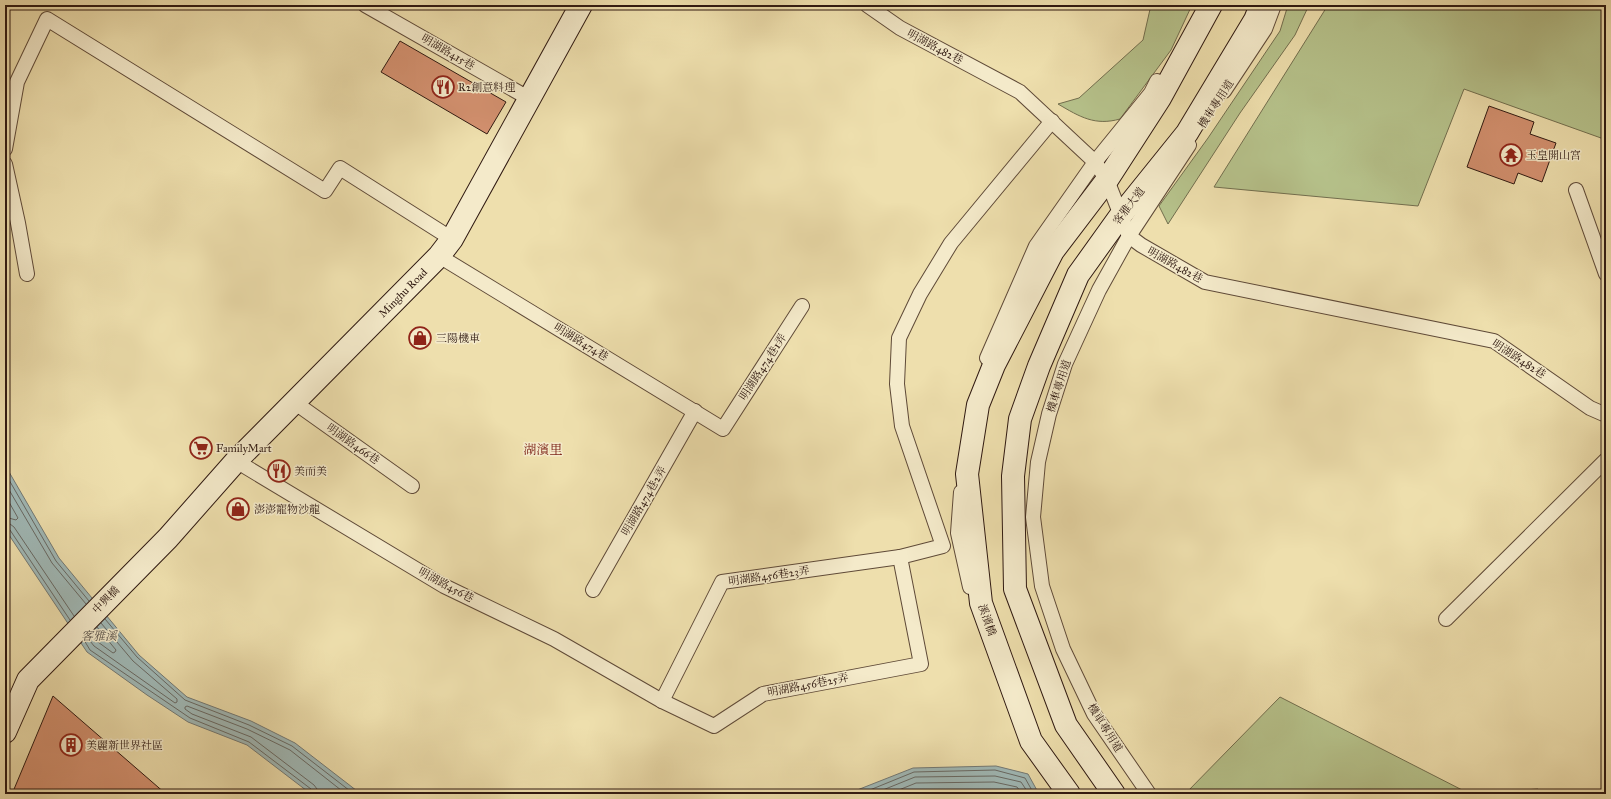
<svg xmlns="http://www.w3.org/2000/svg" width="1611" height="799" viewBox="0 0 1611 799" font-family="'IM FELL Great Primer','Noto Serif TC',serif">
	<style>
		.green { fill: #b6c28b; stroke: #726e4e }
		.water { fill: #a0b9b7; stroke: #737975 }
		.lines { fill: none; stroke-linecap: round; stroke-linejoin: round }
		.shore { stroke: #686964; stroke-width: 1 }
		.building { fill: #d49170; stroke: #2f1911 }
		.lane-casing { stroke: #5f4a38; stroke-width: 16 }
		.secondary-casing { stroke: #2f1911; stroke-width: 24 }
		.lane { stroke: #f4eaca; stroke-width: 14 }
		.secondary { stroke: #f4eaca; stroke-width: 22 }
		.labels { text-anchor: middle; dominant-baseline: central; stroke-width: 3; stroke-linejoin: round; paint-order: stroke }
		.street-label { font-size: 11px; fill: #2f1911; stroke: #f4eaca }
		.poi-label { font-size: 11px; fill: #2f1911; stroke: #f4eaca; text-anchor: start }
		.water-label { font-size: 12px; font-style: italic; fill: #57514b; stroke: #f4eaca }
		.quarter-label { font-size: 13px; fill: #7a1f14; stroke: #f4eaca }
	</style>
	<rect width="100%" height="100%" fill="#eedfad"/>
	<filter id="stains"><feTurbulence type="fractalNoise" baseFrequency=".005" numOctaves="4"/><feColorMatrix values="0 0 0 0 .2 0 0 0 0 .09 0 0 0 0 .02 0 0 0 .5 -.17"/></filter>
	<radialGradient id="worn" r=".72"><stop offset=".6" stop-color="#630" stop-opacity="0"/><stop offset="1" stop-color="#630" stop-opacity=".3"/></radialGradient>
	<g class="green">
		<path d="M 1151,5 L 1192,5 L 1171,50 L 1120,119 C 1095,126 1080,117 1058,104 L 1079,98 L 1143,40 Z"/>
		<path d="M 1288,5 L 1309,5 L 1295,35 L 1240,113 L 1168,224 L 1159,206 L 1208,138 L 1280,31 Z"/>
		<path d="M 1328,5 L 1606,5 L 1606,145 L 1601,138 L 1464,89 L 1418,206 L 1214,187 Z"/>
		<path d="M 1280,697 L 1470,794 L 1538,789 L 1540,794 L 1186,794 L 1186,793 Z"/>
	</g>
	<g class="water">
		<path d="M 5,465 L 59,558 L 139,655 L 187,697 L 251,721 L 295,743 L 361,794 L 311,794 L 247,745 L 188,722 L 147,695 L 87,652 L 5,529 Z"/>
		<path d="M 996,766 L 1028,774 L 1039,794 L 847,794 L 913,768 Z"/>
	</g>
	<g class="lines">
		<g class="shore">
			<path d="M 5,473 L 56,561 L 89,601"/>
			<path d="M 5,483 L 52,563 L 86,604"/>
			<path d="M 5,495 L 18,518 L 16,520 L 5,517"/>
			<path d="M 5,523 L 10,524 L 14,527 L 74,616"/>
			<path d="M 5,528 L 10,530 L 70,620"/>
			<path d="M 105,619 L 137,657 L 185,700 L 249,725 L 292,746 L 354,794"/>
			<path d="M 92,632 L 98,642 L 113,653 L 115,652 L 116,650 L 97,627"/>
			<path d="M 87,637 L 94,646 L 175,703 L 177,702 L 177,699 L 133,661 L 101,623"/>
			<path d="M 84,640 L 90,650 L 190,718 L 249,742 L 311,789 L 313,794"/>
			<path d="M 318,794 L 317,789 L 314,785 L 251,737 L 192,714 L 185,709 L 185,707 L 187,706 L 247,729 L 290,750 L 346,794"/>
			<path d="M 860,794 L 914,772 L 995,770 L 1025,778 L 1034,794"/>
			<path d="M 873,794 L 915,777 L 995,776 L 1021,782 L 1029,794"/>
			<path d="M 889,794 L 916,783 L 994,782 L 1017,787 L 1022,794"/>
		</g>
	</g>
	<g class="building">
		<path d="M 400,41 L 506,102 L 487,134 L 381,72 Z"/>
		<path d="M 1489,106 L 1534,122 L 1530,134 L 1556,143 L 1542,182 L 1518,173 L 1514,184 L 1467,167 Z"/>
		<path d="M 53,696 L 166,794 L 12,794 Z"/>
	</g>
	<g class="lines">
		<g class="lane-casing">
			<g id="lane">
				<path d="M 365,5 L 530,99"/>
				<path d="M 867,5 L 900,28 L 1020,92 L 1095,162 L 1107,180 L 1129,236 L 1141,245 L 1205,282 L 1494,341 L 1590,408 L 1606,415"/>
				<path d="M 1224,91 L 1265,29 L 1274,5"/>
				<path d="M 5,149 L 17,82 L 47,19 L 325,191 L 340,168 L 452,239"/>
				<path d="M 5,164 L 18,223 L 27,274"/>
				<path d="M 1576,190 L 1606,274"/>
				<path d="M 439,256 L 723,429 L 802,306"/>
				<path d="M 987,358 L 1036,246 L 1095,162 L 1151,93 L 1157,81"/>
				<path d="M 294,402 L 412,486"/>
				<path d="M 236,461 L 444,586 L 554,639 L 662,701 L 714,726 L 763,694 L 921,664 L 900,557 L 943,546 L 902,426 L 897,384 L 899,338 L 920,294 L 951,243 L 1052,121"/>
				<path d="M 961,492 L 958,533 L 970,587"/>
				<path d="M 593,590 L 695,411"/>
				<path d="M 1446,619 L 1606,460"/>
				<path d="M 662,701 L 722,582 L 900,557"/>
				<path d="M 1149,794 L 1094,714 L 1063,649 L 1042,586 L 1033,517 L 1038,462 L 1049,414 L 1065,364 L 1099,290 L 1129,236 L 1189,145"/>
			</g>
		</g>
		<g class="secondary-casing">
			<g id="secondary">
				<path id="s1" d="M 5,732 L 28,680 L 168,538 L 236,461 L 439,256 L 452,239 L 581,5"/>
				<path d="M 1069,794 L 1031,741 L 981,603 L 967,474 L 978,405 L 994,365 L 1053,251 L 1107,180 L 1160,98 L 1211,5"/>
				<path d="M 1114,794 L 1066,725 L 1015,589 L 1013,476 L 1020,419 L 1039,366 L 1078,275 L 1121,215 L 1187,133 L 1255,20 L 1261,5"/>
			</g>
		</g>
		<use href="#lane" class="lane"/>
		<use href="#secondary" class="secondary"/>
	</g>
	<defs>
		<g id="restaurant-ring" transform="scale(1.15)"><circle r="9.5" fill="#f4eaca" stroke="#8f2418" stroke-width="1.5"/><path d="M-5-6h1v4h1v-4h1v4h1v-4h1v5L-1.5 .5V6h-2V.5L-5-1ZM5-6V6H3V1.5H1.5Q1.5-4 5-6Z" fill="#8f2418"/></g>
		<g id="temple-ring" transform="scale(1.15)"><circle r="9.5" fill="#f4eaca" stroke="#8f2418" stroke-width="1.5"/><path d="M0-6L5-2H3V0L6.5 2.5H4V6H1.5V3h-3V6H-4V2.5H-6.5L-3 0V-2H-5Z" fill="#8f2418"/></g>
		<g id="shop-ring" transform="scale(1.15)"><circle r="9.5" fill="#f4eaca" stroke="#8f2418" stroke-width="1.5"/><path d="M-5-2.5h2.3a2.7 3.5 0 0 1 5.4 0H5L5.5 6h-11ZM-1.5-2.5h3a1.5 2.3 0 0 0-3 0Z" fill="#8f2418"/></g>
		<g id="supermarket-ring" transform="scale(1.15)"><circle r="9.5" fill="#f4eaca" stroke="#8f2418" stroke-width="1.5"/><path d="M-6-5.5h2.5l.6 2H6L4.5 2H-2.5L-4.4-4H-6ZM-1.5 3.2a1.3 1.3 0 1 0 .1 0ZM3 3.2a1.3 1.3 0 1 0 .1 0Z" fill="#8f2418"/></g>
		<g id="building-ring" transform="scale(1.15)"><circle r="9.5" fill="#f4eaca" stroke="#8f2418" stroke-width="1.5"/><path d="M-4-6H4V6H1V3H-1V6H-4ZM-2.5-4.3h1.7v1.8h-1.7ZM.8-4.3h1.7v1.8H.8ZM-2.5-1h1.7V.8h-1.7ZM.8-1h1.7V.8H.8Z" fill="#8f2418"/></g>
	</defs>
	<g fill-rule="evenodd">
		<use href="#restaurant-ring" x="443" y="87"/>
		<use href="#temple-ring" x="1511" y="155"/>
		<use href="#shop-ring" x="420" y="338"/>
		<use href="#supermarket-ring" x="201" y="448"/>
		<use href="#restaurant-ring" x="279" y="471"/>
		<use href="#shop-ring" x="238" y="509"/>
		<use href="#building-ring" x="71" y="745"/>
	</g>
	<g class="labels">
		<g class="street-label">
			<text transform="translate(935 47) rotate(28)">明湖路482巷</text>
			<text transform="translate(448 52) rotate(30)">明湖路415巷</text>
			<text transform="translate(1216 104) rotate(-57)">機車專用道</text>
			<text transform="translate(1129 206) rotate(-52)">客雅大道</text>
			<text transform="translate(1175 265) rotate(29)">明湖路482巷</text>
			<text stroke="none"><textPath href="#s1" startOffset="596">Minghu Road</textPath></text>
			<text transform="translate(581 342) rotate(31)">明湖路474巷</text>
			<text transform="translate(1519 359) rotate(33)">明湖路482巷</text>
			<text transform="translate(763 367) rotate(-57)">明湖路474巷1弄</text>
			<text transform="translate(1059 386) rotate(-72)">機車專用道</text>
			<text transform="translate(353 444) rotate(35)">明湖路466巷</text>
			<text transform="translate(644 501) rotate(-60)">明湖路474巷2弄</text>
			<text transform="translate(769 576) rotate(-8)">明湖路456巷23弄</text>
			<text transform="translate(446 585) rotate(28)">明湖路456巷</text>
			<text transform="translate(106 600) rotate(-45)">中興橋</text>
			<text transform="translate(987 620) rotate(71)">溪濱橋</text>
			<text transform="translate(808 685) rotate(-11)">明湖路456巷25弄</text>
			<text transform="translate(1105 728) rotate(58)">機車專用道</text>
		</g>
		<g class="poi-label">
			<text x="458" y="87">R2創意料理</text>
			<text x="1526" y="155">玉皇開山宮</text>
			<text x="436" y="338">三陽機車</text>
			<text x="216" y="448">FamilyMart</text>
			<text x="294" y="471">美而美</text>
			<text x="254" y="509">澎澎寵物沙龍</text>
			<text x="86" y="745">美麗新世界社區</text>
		</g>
		<g class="water-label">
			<text x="99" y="636">客雅溪</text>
		</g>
		<g class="quarter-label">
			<text x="543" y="450">湖濱里</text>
		</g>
	</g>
	<rect width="1611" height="799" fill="none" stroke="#eedfad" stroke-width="20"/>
	<rect x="6" y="6" width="1599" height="787" fill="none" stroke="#2f1911" stroke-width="2"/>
	<rect x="10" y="10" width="1591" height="779" fill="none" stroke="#2f1911"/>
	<rect width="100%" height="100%" filter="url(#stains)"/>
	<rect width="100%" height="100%" fill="url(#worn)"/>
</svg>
